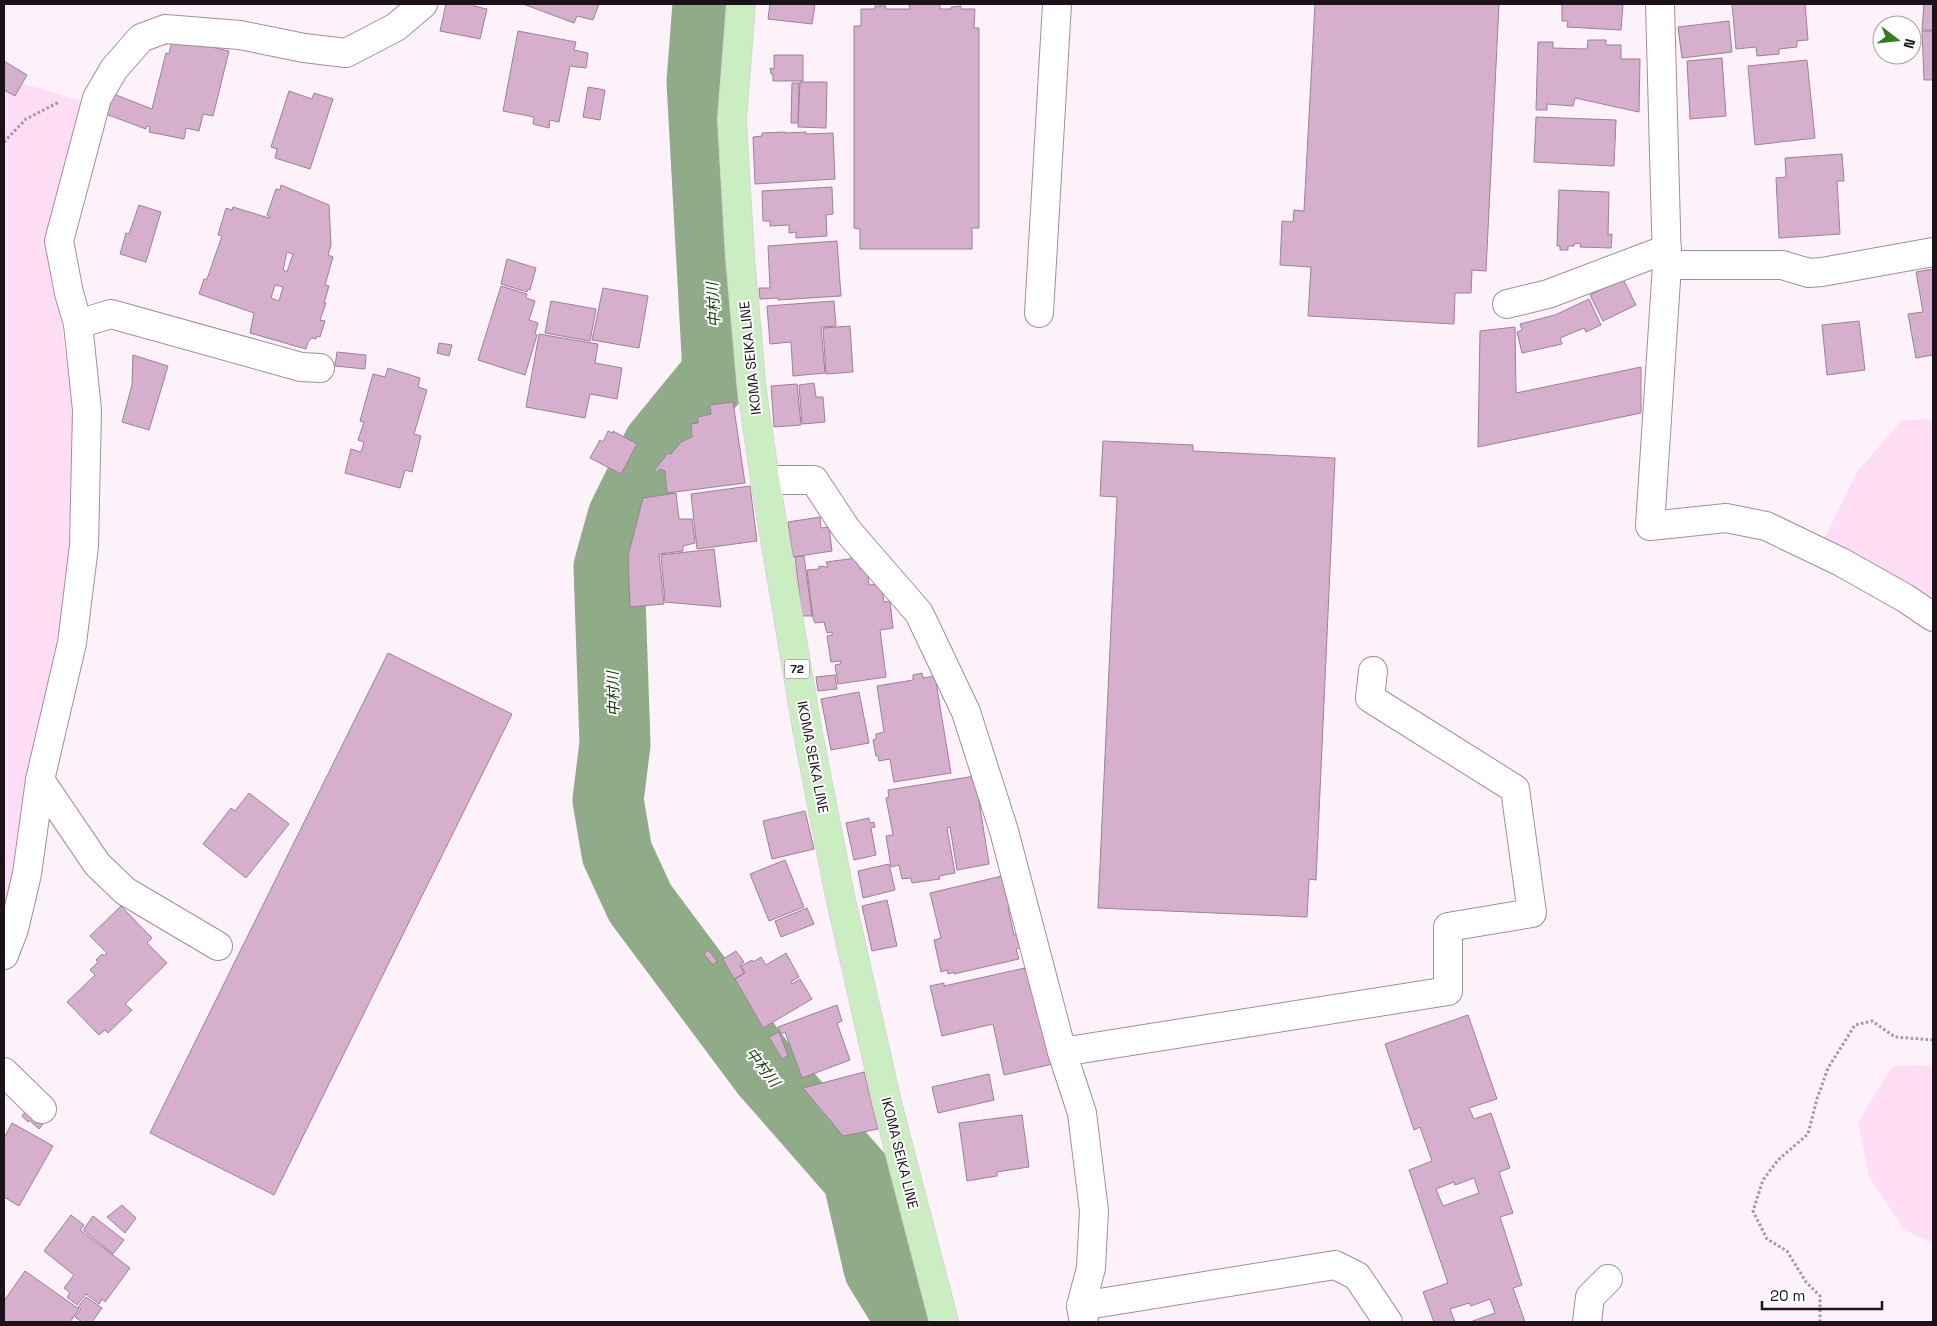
<svg xmlns="http://www.w3.org/2000/svg" width="1937" height="1326" viewBox="0 0 1937 1326" font-family="'Space Grotesk','Noto Sans JP',sans-serif">
	<style>
		.green { fill: #feddf5 }
		.lines { fill: none; stroke-linecap: round; stroke-linejoin: round }
		.river { stroke: #90ab88; stroke-width: 71 }
		.building { fill: #d5afcb; stroke: #9b8295; fill-rule: evenodd }
		.minor-casing { stroke: #a58c9e; stroke-width: 30 }
		.major-casing { stroke: #d6d5d6; stroke-width: 30 }
		.path { stroke: #a2979f; stroke-width: 3; stroke-dasharray: 2.5 2.5; stroke-linecap: butt }
		.minor { stroke: #fff; stroke-width: 28 }
		.major { stroke: #cbedc2; stroke-width: 28 }
		.labels { text-anchor: middle; dominant-baseline: central; stroke-width: 4; stroke-linejoin: round; paint-order: stroke }
		.shield { fill: #fff; stroke: #605a5f; stroke-width: 1 }
		.shield-label { font-size: 12px; font-weight: bold; fill: #1c131a }
		.street-label { font-size: 14px; fill: #1c131a; stroke: #fff }
		.water-label { font-size: 15px; font-style: italic; fill: #123805; stroke: #fff }
	</style>
	<rect width="100%" height="100%" fill="#fef2fa"/>
	<g class="green">
		<path d="M 4,78 L 82,101 L 57,300 L 71,386 L 74,481 L 73,564 L 54,667 L 27,786 L 8,904 L 4,914 Z"/>
		<path d="M 1933,419 L 1933,601 L 1824,539 L 1857,472 L 1902,420 Z"/>
		<path d="M 1933,1065 L 1933,1244 L 1905,1230 L 1869,1177 L 1858,1122 L 1893,1066 Z"/>
	</g>
	<g class="lines">
		<path class="river" d="M 708,4 L 702,82 L 717,355 L 717,374 L 658,446 L 623,517 L 609,567 L 615,744 L 608,800 L 617,853 L 640,903 L 766,1072 L 858,1177 L 879,1268 L 908,1315 L 911,1322"/>
	</g>
	<g class="building">
		<path d="M 446,4 L 475,4 L 474,6 L 487,9 L 480,39 L 440,31 Z"/>
		<path d="M 523,4 L 599,4 L 593,20 L 577,16 L 574,23 Z"/>
		<path d="M 770,4 L 815,4 L 812,24 L 768,19 Z"/>
		<path d="M 909,4 L 940,4 L 940,9 L 951,9 L 951,7 L 961,6 L 961,9 L 975,9 L 974,28 L 979,28 L 979,228 L 972,228 L 972,249 L 860,249 L 860,229 L 854,228 L 854,26 L 861,26 L 861,9 L 875,9 L 875,6 L 886,6 L 885,9 L 910,9 Z"/>
		<path d="M 1315,4 L 1499,4 L 1486,271 L 1472,270 L 1471,293 L 1455,293 L 1454,324 L 1308,316 L 1311,267 L 1280,265 L 1282,221 L 1293,222 L 1294,210 L 1304,211 Z"/>
		<path d="M 1562,4 L 1623,4 L 1621,30 L 1567,27 L 1568,21 L 1562,21 Z"/>
		<path d="M 1732,4 L 1805,4 L 1808,40 L 1797,41 L 1797,47 L 1779,49 L 1779,54 L 1757,56 L 1756,47 L 1736,49 Z"/>
		<path d="M 1924,4 L 1933,4 L 1933,30 L 1922,30 Z"/>
		<path d="M 1729,21 L 1732,52 L 1682,58 L 1678,27 Z"/>
		<path d="M 518,31 L 576,42 L 574,50 L 588,53 L 586,68 L 570,66 L 559,122 L 550,120 L 549,128 L 533,124 L 534,117 L 503,111 Z"/>
		<path d="M 1922,31 L 1933,31 L 1933,80 L 1924,80 Z"/>
		<path d="M 176,39 L 229,51 L 213,116 L 203,114 L 199,131 L 186,128 L 184,139 L 149,132 L 150,127 L 147,126 L 146,129 L 103,113 L 111,93 L 152,109 L 166,53 L 169,54 L 172,40 Z"/>
		<path d="M 1588,40 L 1606,40 L 1606,45 L 1621,45 L 1621,59 L 1640,59 L 1639,112 L 1575,98 L 1573,106 L 1547,104 L 1547,110 L 1536,110 L 1538,42 L 1553,42 L 1553,48 L 1587,49 Z"/>
		<path d="M 774,55 L 803,55 L 803,81 L 773,81 L 773,74 L 771,74 L 770,68 L 774,69 Z"/>
		<path d="M 1722,58 L 1726,116 L 1690,119 L 1687,61 Z"/>
		<path d="M 1807,60 L 1815,138 L 1755,145 L 1748,66 Z"/>
		<path d="M 4,61 L 27,75 L 15,96 L 4,90 Z"/>
		<path d="M 800,82 L 827,82 L 826,128 L 798,127 Z"/>
		<path d="M 792,83 L 799,83 L 798,123 L 791,123 Z"/>
		<path d="M 588,87 L 605,90 L 600,120 L 583,117 Z"/>
		<path d="M 289,91 L 312,99 L 314,93 L 333,99 L 310,169 L 275,158 L 277,149 L 271,147 Z"/>
		<path d="M 1536,117 L 1616,120 L 1614,166 L 1534,162 Z"/>
		<path d="M 785,132 L 785,133 L 806,132 L 806,134 L 833,133 L 835,179 L 755,184 L 753,137 L 762,136 L 762,133 Z"/>
		<path d="M 1842,154 L 1844,181 L 1837,181 L 1840,234 L 1779,238 L 1776,178 L 1786,177 L 1785,158 Z"/>
		<path d="M 281,185 L 329,205 L 331,245 L 328,255 L 333,257 L 325,285 L 329,286 L 324,303 L 326,303 L 320,320 L 325,321 L 320,337 L 317,336 L 316,339 L 312,338 L 308,342 L 306,349 L 250,333 L 254,313 L 199,294 L 204,279 L 207,279 L 222,236 L 218,235 L 226,208 L 232,210 L 233,207 L 269,218 L 269,216 L 267,215 L 276,189 L 280,190 ZM 287,252 L 293,254 L 287,272 L 283,270 ZM 275,285 L 283,287 L 279,301 L 271,298 Z"/>
		<path d="M 832,187 L 833,214 L 826,215 L 827,236 L 796,238 L 796,232 L 789,233 L 789,225 L 770,226 L 770,221 L 763,221 L 762,191 Z"/>
		<path d="M 1559,190 L 1609,192 L 1608,235 L 1612,234 L 1611,248 L 1580,247 L 1581,244 L 1575,243 L 1574,246 L 1568,246 L 1568,250 L 1560,250 L 1560,246 L 1557,246 Z"/>
		<path d="M 139,205 L 161,212 L 146,262 L 120,254 L 126,233 L 129,234 Z"/>
		<path d="M 837,241 L 841,296 L 778,300 L 778,298 L 760,299 L 759,288 L 770,288 L 768,246 Z"/>
		<path d="M 507,259 L 536,268 L 530,290 L 528,289 L 527,292 L 501,284 Z"/>
		<path d="M 1933,269 L 1933,355 L 1916,358 L 1908,314 L 1923,312 L 1916,272 Z"/>
		<path d="M 1623,279 L 1636,305 L 1603,321 L 1590,295 Z"/>
		<path d="M 501,286 L 527,294 L 526,298 L 535,301 L 529,320 L 538,323 L 535,334 L 537,335 L 525,375 L 478,360 Z"/>
		<path d="M 603,288 L 648,296 L 639,348 L 592,340 Z"/>
		<path d="M 1589,299 L 1601,325 L 1586,332 L 1584,328 L 1560,338 L 1562,344 L 1522,353 L 1517,332 L 1522,330 L 1520,324 L 1555,315 Z"/>
		<path d="M 551,301 L 596,309 L 590,341 L 545,333 Z"/>
		<path d="M 834,301 L 836,326 L 821,327 L 825,373 L 793,376 L 791,342 L 770,344 L 767,306 Z"/>
		<path d="M 1859,321 L 1865,370 L 1827,375 L 1822,325 Z"/>
		<path d="M 850,326 L 853,372 L 826,374 L 823,328 Z"/>
		<path d="M 1515,327 L 1516,393 L 1641,367 L 1641,413 L 1478,447 L 1480,331 Z"/>
		<path d="M 539,334 L 598,344 L 595,363 L 622,368 L 617,399 L 590,394 L 585,418 L 526,407 Z"/>
		<path d="M 439,343 L 452,345 L 449,356 L 437,353 Z"/>
		<path d="M 337,352 L 366,355 L 365,369 L 335,366 Z"/>
		<path d="M 133,355 L 168,366 L 149,430 L 122,422 L 132,385 Z"/>
		<path d="M 388,368 L 420,378 L 418,387 L 427,390 L 414,434 L 421,436 L 412,472 L 405,470 L 400,488 L 345,473 L 351,449 L 361,452 L 364,442 L 358,440 L 364,422 L 360,421 L 373,374 L 385,377 Z"/>
		<path d="M 814,383 L 816,397 L 823,397 L 825,422 L 802,424 L 799,385 Z"/>
		<path d="M 797,384 L 801,425 L 774,427 L 771,386 Z"/>
		<path d="M 733,402 L 745,483 L 667,493 L 665,471 L 660,469 L 657,472 L 654,471 L 657,467 L 668,453 L 671,454 L 681,442 L 692,437 L 691,424 L 698,423 L 698,417 L 711,414 L 710,405 Z"/>
		<path d="M 608,431 L 613,433 L 613,431 L 637,444 L 621,474 L 590,458 L 600,440 L 603,442 Z"/>
		<path d="M 1103,441 L 1193,445 L 1193,451 L 1335,458 L 1316,880 L 1309,879 L 1307,917 L 1098,908 L 1117,497 L 1100,496 Z"/>
		<path d="M 750,486 L 757,541 L 697,549 L 691,494 Z"/>
		<path d="M 676,493 L 679,519 L 692,519 L 695,543 L 683,546 L 683,551 L 659,554 L 664,604 L 630,607 L 628,556 L 643,498 Z"/>
		<path d="M 820,517 L 821,528 L 829,527 L 832,551 L 793,557 L 788,522 Z"/>
		<path d="M 714,549 L 721,607 L 665,602 L 661,555 Z"/>
		<path d="M 804,556 L 812,616 L 802,616 L 795,557 Z"/>
		<path d="M 856,558 L 859,561 L 860,569 L 867,568 L 869,585 L 881,584 L 884,602 L 890,601 L 893,628 L 880,630 L 886,677 L 838,684 L 835,665 L 840,664 L 841,661 L 831,662 L 827,636 L 832,635 L 832,632 L 827,633 L 824,622 L 815,623 L 813,618 L 807,570 L 819,569 L 819,566 L 828,567 L 826,562 Z"/>
		<path d="M 388,653 L 512,714 L 274,1195 L 150,1133 Z"/>
		<path d="M 922,673 L 923,678 L 935,676 L 951,773 L 894,782 L 890,759 L 879,761 L 878,756 L 876,756 L 873,740 L 876,739 L 876,734 L 884,732 L 877,686 L 913,680 L 913,675 Z"/>
		<path d="M 835,675 L 837,689 L 818,691 L 816,677 Z"/>
		<path d="M 859,692 L 869,743 L 831,750 L 821,699 Z"/>
		<path d="M 975,776 L 989,864 L 957,870 L 950,827 L 947,828 L 955,873 L 939,876 L 940,879 L 912,883 L 911,878 L 902,879 L 899,865 L 891,867 L 886,836 L 893,835 L 886,798 L 889,797 L 888,790 Z"/>
		<path d="M 249,793 L 289,824 L 246,878 L 203,844 L 231,808 L 235,811 Z"/>
		<path d="M 805,811 L 814,849 L 772,859 L 763,821 Z"/>
		<path d="M 869,818 L 870,823 L 874,822 L 875,827 L 871,828 L 876,855 L 854,860 L 846,823 Z"/>
		<path d="M 785,860 L 804,907 L 769,921 L 750,874 Z"/>
		<path d="M 889,864 L 895,890 L 863,898 L 858,871 Z"/>
		<path d="M 1002,876 L 1002,879 L 1007,878 L 1014,907 L 1008,908 L 1014,935 L 1023,933 L 1026,946 L 1016,949 L 1019,959 L 954,974 L 954,972 L 948,974 L 947,970 L 941,972 L 934,940 L 941,938 L 930,893 Z"/>
		<path d="M 887,900 L 897,946 L 872,951 L 862,906 Z"/>
		<path d="M 121,906 L 152,938 L 147,943 L 167,963 L 125,1004 L 132,1010 L 108,1033 L 105,1030 L 99,1035 L 67,1002 L 95,975 L 90,970 L 98,962 L 96,960 L 102,954 L 104,956 L 107,953 L 90,936 Z"/>
		<path d="M 807,908 L 814,924 L 781,937 L 775,921 Z"/>
		<path d="M 708,950 L 717,961 L 713,965 L 704,954 Z"/>
		<path d="M 736,951 L 744,962 L 740,965 L 744,973 L 734,979 L 723,959 Z"/>
		<path d="M 786,953 L 799,977 L 791,982 L 792,984 L 800,979 L 812,999 L 763,1028 L 735,979 L 745,973 L 741,966 L 752,960 L 753,962 L 761,957 L 766,965 Z"/>
		<path d="M 1025,968 L 1025,971 L 1032,969 L 1053,1064 L 1004,1075 L 993,1024 L 942,1036 L 930,986 L 944,983 L 944,986 Z"/>
		<path d="M 837,1005 L 842,1021 L 837,1023 L 850,1060 L 802,1078 L 785,1032 L 781,1034 L 778,1027 Z"/>
		<path d="M 1468,1015 L 1497,1099 L 1469,1108 L 1474,1119 L 1491,1113 L 1510,1168 L 1499,1172 L 1513,1213 L 1500,1217 L 1522,1285 L 1513,1288 L 1525,1322 L 1470,1322 L 1495,1313 L 1490,1299 L 1471,1306 L 1469,1303 L 1450,1309 L 1455,1322 L 1434,1322 L 1423,1292 L 1448,1283 L 1409,1170 L 1432,1161 L 1420,1127 L 1414,1130 L 1385,1044 ZM 1474,1178 L 1479,1193 L 1443,1206 L 1436,1189 L 1454,1182 L 1455,1185 Z"/>
		<path d="M 779,1032 L 788,1056 L 782,1059 L 769,1037 Z"/>
		<path d="M 864,1072 L 878,1129 L 843,1136 L 803,1088 Z"/>
		<path d="M 989,1074 L 994,1100 L 938,1113 L 932,1087 Z"/>
		<path d="M 27,1109 L 43,1124 L 39,1129 L 29,1120 L 28,1122 L 22,1116 Z"/>
		<path d="M 1022,1115 L 1029,1167 L 997,1172 L 997,1176 L 967,1181 L 959,1123 Z"/>
		<path d="M 12,1123 L 53,1146 L 19,1206 L 4,1197 L 4,1138 Z"/>
		<path d="M 122,1205 L 136,1218 L 125,1233 L 107,1217 Z"/>
		<path d="M 71,1215 L 84,1225 L 80,1230 L 130,1268 L 105,1302 L 102,1299 L 99,1304 L 86,1294 L 77,1305 L 67,1297 L 70,1293 L 64,1288 L 74,1275 L 44,1251 Z"/>
		<path d="M 93,1216 L 124,1240 L 113,1254 L 83,1230 Z"/>
		<path d="M 25,1271 L 79,1309 L 70,1322 L 4,1322 L 4,1301 Z"/>
		<path d="M 86,1297 L 102,1308 L 92,1322 L 82,1322 L 75,1317 L 81,1309 L 78,1307 Z"/>
	</g>
	<g class="lines">
		<g class="minor-casing">
			<g id="minor">
				<path d="M 1660,4 L 1667,265 L 1650,526 L 1726,518 L 1766,526 L 1841,562 L 1905,598 L 1933,617"/>
				<path d="M 1667,265 L 1782,265 L 1809,273 L 1822,272 L 1933,252"/>
				<path d="M 1507,304 L 1548,294 L 1667,249"/>
				<path d="M 1039,313 L 1057,4"/>
				<path d="M 78,324 L 111,314 L 301,367 L 320,368"/>
				<path d="M 765,480 L 814,480 L 847,530 L 919,613 L 966,712 L 1004,831 L 1062,1052"/>
				<path d="M 40,780 L 97,864 L 125,891 L 218,946"/>
				<path d="M 4,955 L 14,929 L 27,874 L 40,780 L 72,643 L 84,546 L 87,410 L 78,324 L 69,293 L 59,241 L 97,98 L 114,69 L 141,38 L 165,29 L 240,35 L 304,48 L 346,53 L 396,27 L 423,4"/>
				<path d="M 4,1072 L 42,1109"/>
				<path d="M 1081,1306 L 1335,1265 L 1357,1276 L 1388,1322"/>
				<path d="M 1084,1322 L 1081,1306 L 1091,1268 L 1094,1211 L 1082,1113 L 1062,1052 L 1448,991 L 1448,927 L 1532,913 L 1515,789 L 1370,698 L 1373,671"/>
				<path d="M 1587,1322 L 1590,1297 L 1608,1279"/>
			</g>
		</g>
		<g class="major-casing">
			<path id="major" d="M 741,4 L 732,120 L 740,257 L 752,391 L 765,480 L 808,734 L 840,896 L 888,1107 L 944,1322"/>
		</g>
		<g class="path">
			<path d="M 4,142 L 26,119 L 59,102"/>
			<path d="M 1820,1322 L 1820,1296 L 1806,1282 L 1787,1251 L 1767,1239 L 1753,1211 L 1763,1180 L 1778,1160 L 1808,1134 L 1817,1099 L 1828,1068 L 1855,1025 L 1872,1021 L 1895,1037 L 1933,1040"/>
		</g>
		<use href="#minor" class="minor"/>
		<use href="#major" class="major"/>
	</g>
	<g class="labels">
		<rect class="shield" x="784.5" y="659.5" width="25" height="19" rx="4"/>
		<g class="shield-label">
			<text x="797" y="669">72</text>
		</g>
		<g class="street-label">
			<text transform="translate(750 358) rotate(-96)">IKOMA SEIKA LINE</text>
			<text transform="translate(813 757) rotate(79)">IKOMA SEIKA LINE</text>
			<text transform="translate(900 1153) rotate(76)">IKOMA SEIKA LINE</text>
		</g>
		<g class="water-label">
			<text transform="translate(713 305) rotate(-93)">中村川</text>
			<text transform="translate(613 694) rotate(-92)">中村川</text>
			<text transform="translate(763 1067) rotate(52)">中村川</text>
		</g>
	</g>
	<rect width="1937" height="1326" fill="none" stroke="#1c131a" stroke-width="10"/>
	<g transform="translate(1897 40) rotate(106)"><circle r="24" fill="#ffffff" stroke="#a4a1a3"/>
	<path d="M0-4L9 19L0 12L-9 19Z" fill="#367b1f"/>
	<text y="-8" font-size="14" font-weight="bold" text-anchor="middle" fill="#1c131a">N</text>
	</g>
	<path d="M1762 1301v8h120v-8" fill="none" stroke="#1c131a" stroke-width="2.5"/>
	<text x="1770" y="1301" font-size="15" fill="#1c131a" stroke="#ffffff" stroke-width="4" paint-order="stroke">20 m</text>
</svg>
